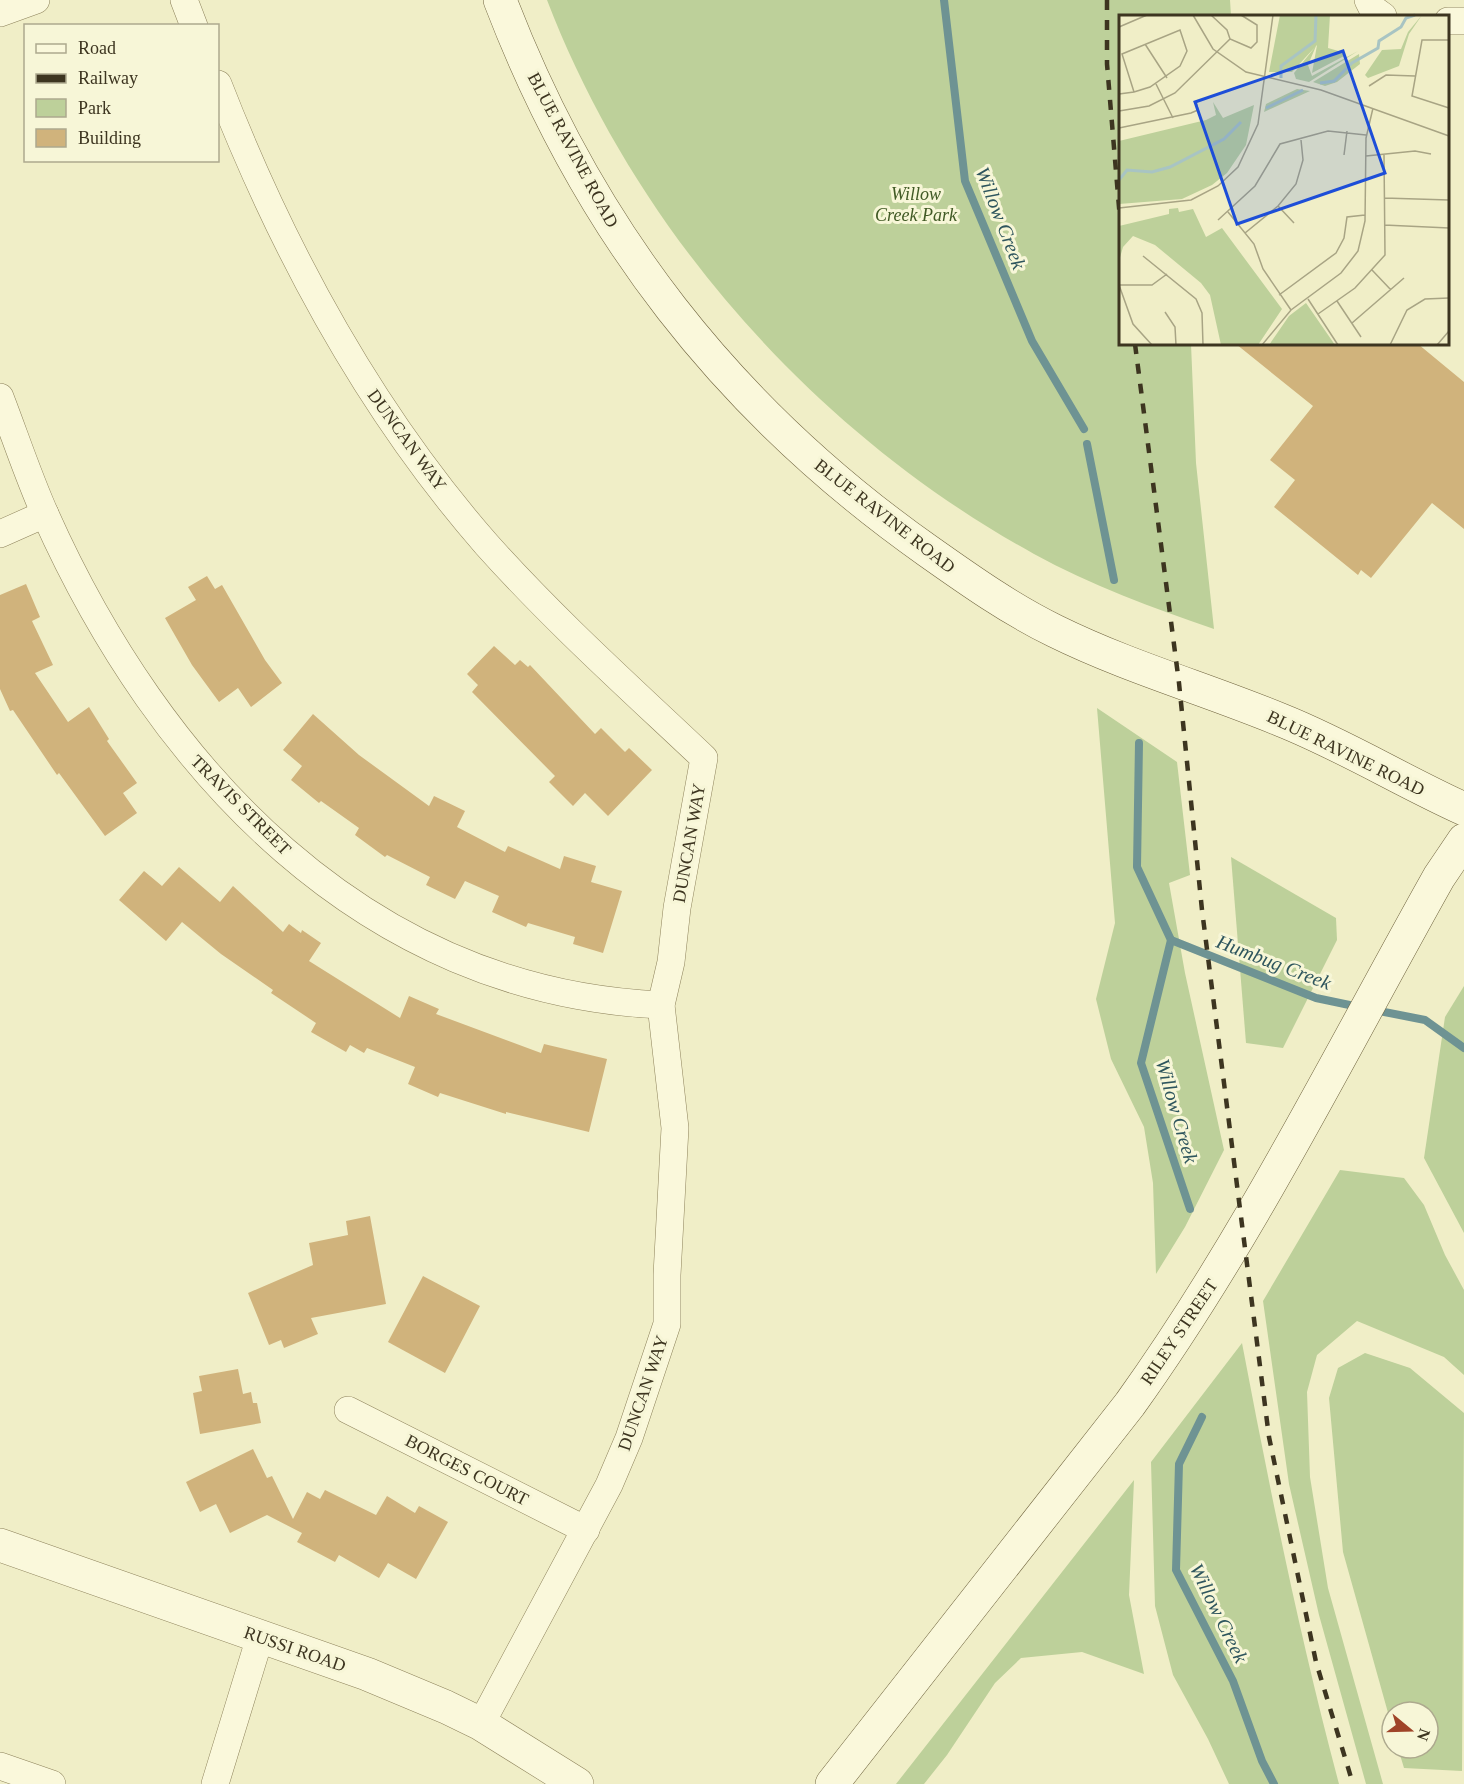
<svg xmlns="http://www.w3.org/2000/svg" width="1464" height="1784" viewBox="0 0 1464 1784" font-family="Georgia,serif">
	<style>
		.green { fill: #bdd09a }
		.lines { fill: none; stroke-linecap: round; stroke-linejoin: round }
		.stream { stroke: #6e9393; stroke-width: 8 }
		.building { fill: #d0b37c }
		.minor-casing { stroke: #8d825b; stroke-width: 28 }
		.tertiary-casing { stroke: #8d825b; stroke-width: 34 }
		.secondary-casing { stroke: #6f633e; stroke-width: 34 }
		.minor { stroke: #faf8db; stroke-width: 27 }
		.tertiary { stroke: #faf8db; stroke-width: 33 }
		.secondary { stroke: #faf8db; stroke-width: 33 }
		.rail { stroke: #3d3520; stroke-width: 4.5; stroke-dasharray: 10 10; stroke-linecap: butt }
		.labels { text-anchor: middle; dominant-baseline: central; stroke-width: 6; stroke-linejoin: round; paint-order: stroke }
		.street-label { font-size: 18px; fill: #3d3520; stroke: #f7f6d7 }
		.park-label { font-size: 18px; font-style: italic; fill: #415a25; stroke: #f7f6d7 }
		.water-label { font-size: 20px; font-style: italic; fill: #2e555d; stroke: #f7f6d7 }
		.inset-river { fill: none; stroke: #a8c4c3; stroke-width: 3 }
		.inset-road { fill: none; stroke: #a8a484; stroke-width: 1.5 }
		.view { fill: #1d4ed8; fill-opacity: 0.15; stroke: #1d4ed8; stroke-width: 3 }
		.inset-edge { fill: none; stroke: #3d3520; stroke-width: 3 }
	</style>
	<rect width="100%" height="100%" fill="#f0eec7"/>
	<g class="green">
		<path d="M 547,0 L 1230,0 L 1231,16 L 1120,16 L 1120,344 L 1191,344 L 1196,463 L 1214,629 C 1153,608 1090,585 1034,554 C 816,434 636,232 547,0 Z"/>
		<path d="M 1097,708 L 1177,762 L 1190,875 L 1169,883 L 1185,973 L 1224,1150 L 1185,1227 L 1156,1274 L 1153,1183 L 1144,1127 L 1111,1059 L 1096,999 L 1115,923 Z"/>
		<path d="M 1231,857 L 1336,918 L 1337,940 L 1283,1048 L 1246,1043 Z"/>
		<path d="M 1464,986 L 1464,1233 L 1424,1158 L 1445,1017 Z"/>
		<path d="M 1340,1170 L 1404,1178 L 1424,1205 L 1445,1255 L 1464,1290 L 1464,1375 L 1444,1357 L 1357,1321 L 1317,1355 L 1307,1392 L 1310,1477 L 1328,1588 L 1383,1784 L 1366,1784 L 1319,1615 L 1289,1484 L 1263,1301 Z"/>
		<path d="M 1242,1343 C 1270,1491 1300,1638 1339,1784 L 1229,1784 L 1208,1739 L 1173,1675 L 1155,1606 L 1151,1462 Z"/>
		<path d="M 1365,1353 L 1410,1368 L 1464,1413 L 1462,1771 L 1404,1768 L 1398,1748 L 1428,1748 L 1428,1712 L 1392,1712 L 1392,1727 L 1343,1552 L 1329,1398 L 1338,1368 Z"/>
		<path d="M 1134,1480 L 1129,1595 L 1144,1674 L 1082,1652 L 1021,1658 L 995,1683 L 947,1755 L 924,1784 L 896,1784 Z"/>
	</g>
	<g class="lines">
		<g class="stream">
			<path d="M 944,0 L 965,181 L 1032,341 L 1084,429"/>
			<path d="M 1087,444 L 1114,580"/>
			<path d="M 1139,743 L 1137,867 L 1171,940 L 1141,1063 L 1190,1209"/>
			<path d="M 1171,940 L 1316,998 L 1359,1007"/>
			<path d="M 1374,1010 L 1425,1020 L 1464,1048"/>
			<path d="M 1202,1417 L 1179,1464 L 1176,1570 L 1233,1681 L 1262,1761 L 1274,1784"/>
		</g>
	</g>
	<g class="building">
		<path d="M 1236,344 L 1418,344 L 1464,382 L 1464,529 L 1432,503 L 1371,578 L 1361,570 L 1358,575 L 1274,507 L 1295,480 L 1270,460 L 1313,406 Z"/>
		<path d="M 207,576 L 215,589 L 222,585 L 265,660 L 282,683 L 251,707 L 238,688 L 219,702 L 192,665 L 165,618 L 196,600 L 188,587 Z"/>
		<path d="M 26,584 L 40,617 L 32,621 L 53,665 L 35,673 L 68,722 L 89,707 L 109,739 L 107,741 L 137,783 L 123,793 L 137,813 L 105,836 L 59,773 L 57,775 L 13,710 L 10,711 L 0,689 L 0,595 Z"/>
		<path d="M 494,646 L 515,665 L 520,660 L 528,667 L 530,665 L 595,734 L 601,728 L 625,752 L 629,748 L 652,770 L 608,816 L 585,793 L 573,806 L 549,782 L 555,776 L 472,692 L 478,685 L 467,674 Z"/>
		<path d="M 313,714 L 359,755 L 429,806 L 434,796 L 465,811 L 457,827 L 505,852 L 508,846 L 560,869 L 564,856 L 596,866 L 591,882 L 622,891 L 603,953 L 573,944 L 575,937 L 528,923 L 526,927 L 492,912 L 499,896 L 465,881 L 455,899 L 426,885 L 430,877 L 387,855 L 385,857 L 355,835 L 359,828 L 321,801 L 319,803 L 291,780 L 302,766 L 283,750 Z"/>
		<path d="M 179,867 L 220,902 L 233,886 L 283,932 L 289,924 L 301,933 L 302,930 L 321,943 L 309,961 L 400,1018 L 409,996 L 439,1009 L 436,1014 L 541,1053 L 544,1044 L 607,1059 L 589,1132 L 506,1112 L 506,1114 L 440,1093 L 438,1097 L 408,1084 L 415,1067 L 367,1048 L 364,1053 L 350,1045 L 346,1052 L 311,1032 L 316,1023 L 271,993 L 273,990 L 221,954 L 182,922 L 166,941 L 119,900 L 144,871 L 162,886 Z"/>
		<path d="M 370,1216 L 386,1304 L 311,1318 L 318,1334 L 284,1348 L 281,1340 L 269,1345 L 248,1293 L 313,1265 L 309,1243 L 348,1235 L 346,1221 Z"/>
		<path d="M 423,1276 L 480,1306 L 445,1373 L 388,1342 Z"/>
		<path d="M 238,1369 L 243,1394 L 251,1392 L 253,1403 L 257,1403 L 261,1423 L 200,1434 L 193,1393 L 202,1391 L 199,1376 Z"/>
		<path d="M 253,1449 L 267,1478 L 272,1476 L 293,1519 L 307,1492 L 320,1499 L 325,1490 L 376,1515 L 387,1496 L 415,1513 L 419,1506 L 448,1522 L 416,1579 L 388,1563 L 379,1578 L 339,1555 L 335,1562 L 297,1542 L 302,1533 L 267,1515 L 230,1533 L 216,1504 L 200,1512 L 186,1482 Z"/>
	</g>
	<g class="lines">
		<g class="minor-casing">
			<g id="minor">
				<path d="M 184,0 L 194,26"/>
				<path d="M 1368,0 L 1372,8 L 1383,16"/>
				<path d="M 0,13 L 36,0"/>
				<path d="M 1448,21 L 1464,21"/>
				<path d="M 218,84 C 283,251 368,409 487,545 C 555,621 631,689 704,758 L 677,908 L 671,962 L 661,1005 L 675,1128 L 667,1275 L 667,1324 L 629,1438 L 609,1485 L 481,1724"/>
				<path d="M 0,397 C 15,436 28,476 45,514 C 159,770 365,992 661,1005"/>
				<path d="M 0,534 L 45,514"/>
				<path d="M 348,1410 L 586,1530"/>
				<path d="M 0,1766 L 52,1784"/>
				<path d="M 215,1784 L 260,1637"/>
			</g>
		</g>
		<g class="tertiary-casing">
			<path id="tertiary" d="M 0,1545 L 367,1674 L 446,1707 L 481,1724 L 577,1784"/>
		</g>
		<g class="secondary-casing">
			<g id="secondary">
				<path d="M 500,0 C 588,230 727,409 928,551 C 969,580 1010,609 1055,631 C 1128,667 1206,689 1281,720 C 1344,745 1402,781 1464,809"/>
				<path d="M 832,1784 L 1130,1404 C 1249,1238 1339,1055 1439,877 L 1464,840"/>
			</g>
		</g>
		<use href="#minor" class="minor"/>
		<use href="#tertiary" class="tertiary"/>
		<use href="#secondary" class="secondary"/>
		<g class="rail">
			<path d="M 1107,0 L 1107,64 L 1120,219"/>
			<path d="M 1135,344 L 1179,683 L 1202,910 L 1269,1437 L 1316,1662 L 1353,1784"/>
		</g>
	</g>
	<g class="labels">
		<g class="street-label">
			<text transform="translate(573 150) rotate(62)">BLUE RAVINE ROAD</text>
			<text transform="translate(407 440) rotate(54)">DUNCAN WAY</text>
			<text transform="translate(885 516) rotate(38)">BLUE RAVINE ROAD</text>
			<text transform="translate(1346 753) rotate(26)">BLUE RAVINE ROAD</text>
			<text transform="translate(241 805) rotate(45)">TRAVIS STREET</text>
			<text transform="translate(689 843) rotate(-80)">DUNCAN WAY</text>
			<text transform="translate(1179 1332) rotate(-56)">RILEY STREET</text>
			<text transform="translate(643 1393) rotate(-71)">DUNCAN WAY</text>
			<text transform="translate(467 1470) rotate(27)">BORGES COURT</text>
			<text transform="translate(295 1649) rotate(19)">RUSSI ROAD</text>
		</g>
		<g class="park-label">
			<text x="916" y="194">Willow<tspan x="916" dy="21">Creek Park</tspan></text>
		</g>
		<g class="water-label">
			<text transform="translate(1001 218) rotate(69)">Willow Creek</text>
			<text transform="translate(1274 962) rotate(21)">Humbug Creek</text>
			<text transform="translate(1177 1111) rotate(74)">Willow Creek</text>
			<text transform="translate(1219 1613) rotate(64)">Willow Creek</text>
		</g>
	</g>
	<g transform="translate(1119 15)">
		<rect width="330" height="330" fill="#f0eec7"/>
		<path d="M 161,0 L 211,0 L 209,33 L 223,37 L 225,41 L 193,58 L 198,30 L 173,57 L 150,57 ZM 303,0 L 290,19 L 280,51 L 249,63 L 246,60 L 263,35 L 282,34 L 289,17 ZM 197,31 L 189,50 L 193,61 L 239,36 L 190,67 L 177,64 L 175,58 ZM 240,39 L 241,49 L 218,67 L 206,71 L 194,67 ZM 178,74 L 191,76 L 145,97 L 147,89 ZM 94,87 L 104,103 L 135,90 L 127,130 L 108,158 L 93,170 L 63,184 L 0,189 L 0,126 L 87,105 L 97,100 ZM 59,193 L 60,197 L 74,194 L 87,222 L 103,213 L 163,294 L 139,330 L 102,330 L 91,280 L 82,268 L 36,230 L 14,221 L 4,232 L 0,246 L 0,211 L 50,199 L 50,194 ZM 187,288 L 216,330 L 150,330 L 170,301 Z" fill="#bdd09a"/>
		<path class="inset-river" d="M 162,63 L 162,51 L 196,26 L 197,0M 201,68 L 215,66 L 233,48 L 259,33 L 260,26 L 282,12 L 287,3 L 296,0M 147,93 L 184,75M 0,165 L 8,155 L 33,157 L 51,152 L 105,124 L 122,107"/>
		<path class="inset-road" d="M 74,0 L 94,34 L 127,57 L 202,75 L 330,121M 92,0 L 108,15 L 111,24 L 132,33 L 138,27 L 138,10 L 122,0M 0,12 L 28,0M 330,25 L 303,25 L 293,81 L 330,93M 26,29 L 48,63M 37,69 L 54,103M 250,71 L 267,60 L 296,61M 0,79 L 15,77 L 31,72 L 61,51 L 68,36 L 61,15 L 3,39 L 15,77M 0,96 L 30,91 L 56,78 L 111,24M 0,113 L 72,98 L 79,95 L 77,86M 225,140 L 228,116M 247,141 L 296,136 L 312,139M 265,183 L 330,185M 159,191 L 175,208M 0,193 L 72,185 L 99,171 L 119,152 L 139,109 L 154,0M 109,197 L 135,229 L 144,254 L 172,295M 99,205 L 136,171 L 161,129 L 209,116 L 247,120M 265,210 L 330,213M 126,218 L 159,191 L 177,169 L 184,145 L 182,125M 24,241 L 77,284 L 83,298 L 84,330M 253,255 L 272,275M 0,270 L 14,309 L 33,330M 0,270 L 33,270 L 48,259M 160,280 L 217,238 L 225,223 L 228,202 L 246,200M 189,284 L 219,330M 218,286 L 242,322M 46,297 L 56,312 L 57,330M 199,299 L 236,273 L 266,240 L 265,140M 233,308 L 285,263M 143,330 L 172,295 L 222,258 L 239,236 L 246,206 L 247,123 L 254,93M 271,330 L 288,295 L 306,284 L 330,283M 318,330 L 330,316"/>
		<path class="view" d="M 224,36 L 266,158 L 118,209 L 76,87 Z"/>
		<rect width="330" height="330" class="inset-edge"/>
	</g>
	<rect x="24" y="24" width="195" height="138" fill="#f7f6d7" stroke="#ada98e" stroke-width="1.5"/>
	<rect x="36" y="44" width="30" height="9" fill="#faf8db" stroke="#ada98e" stroke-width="1.5"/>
	<text x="78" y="54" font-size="18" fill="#3d3520">Road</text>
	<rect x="36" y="74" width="30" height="9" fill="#3d3520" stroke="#ada98e" stroke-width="1.5"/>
	<text x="78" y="84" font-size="18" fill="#3d3520">Railway</text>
	<rect x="36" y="99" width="30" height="18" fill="#bdd09a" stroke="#ada98e" stroke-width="1.5"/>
	<text x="78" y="114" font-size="18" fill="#3d3520">Park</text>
	<rect x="36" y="129" width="30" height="18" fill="#d0b37c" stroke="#ada98e" stroke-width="1.5"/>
	<text x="78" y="144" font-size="18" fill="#3d3520">Building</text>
	<g transform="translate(1410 1730) rotate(109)"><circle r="28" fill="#f7f6d7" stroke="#ada98e" stroke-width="1.5"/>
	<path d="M0-4.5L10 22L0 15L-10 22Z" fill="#9f4428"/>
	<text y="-9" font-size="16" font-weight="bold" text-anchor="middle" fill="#3d3520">N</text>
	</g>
</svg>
